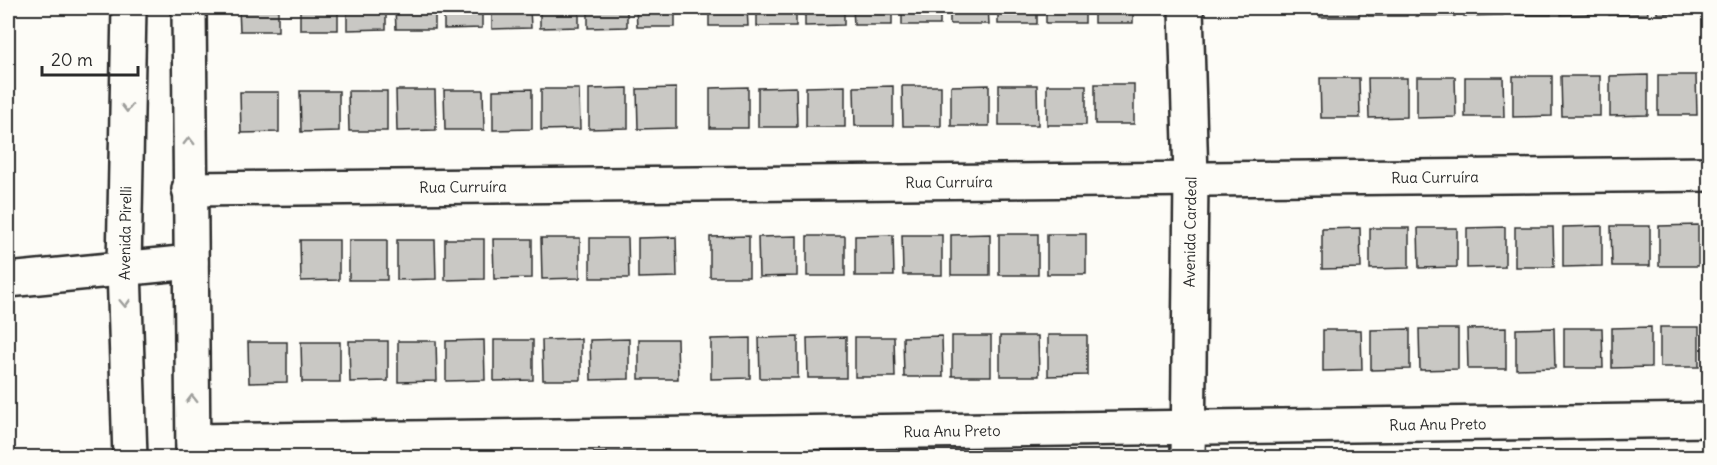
<svg xmlns="http://www.w3.org/2000/svg" width="1717" height="465" viewBox="0 0 1717 465" font-family="Delius,sans-serif">
	<style>
		.building { fill: #c9c8c4; stroke: #2b2b2b; stroke-width: 1.5 }
		.lines { fill: none; stroke-linecap: round; stroke-linejoin: round }
		.minor-casing { stroke: #2b2b2b; stroke-width: 38 }
		.minor { stroke: #fdfcf7; stroke-width: 33 }
		.oneway { stroke: #9e9e9b }
		.labels { text-anchor: middle; dominant-baseline: central; stroke-width: 4.5; stroke-linejoin: round; paint-order: stroke }
		.street-label { font-size: 15px; fill: #2b2b2b; stroke: #fdfcf7 }
	</style>
	<rect width="100%" height="100%" fill="#fdfcf7"/>
	<filter id="ink" filterUnits="userSpaceOnUse"><feTurbulence type="fractalNoise" baseFrequency=".0167" numOctaves="2"/><feDisplacementMap in="SourceGraphic" scale="12" xChannelSelector="R" yChannelSelector="G"/><feConvolveMatrix kernelMatrix="1 2 1 2 8 2 1 2 1" color-interpolation-filters="sRGB"/></filter>
	<g filter="url(#ink)">
		<g class="building">
			<path d="M 239,8 L 278,8 L 278,31 L 240,31 Z"/>
			<rect x="300" y="8" width="38" height="22"/>
			<path d="M 347,8 L 386,8 L 386,29 L 347,30 Z"/>
			<path d="M 395,8 L 435,8 L 435,29 L 396,29 Z"/>
			<path d="M 444,8 L 482,8 L 482,28 L 444,29 Z"/>
			<path d="M 492,8 L 530,8 L 531,28 L 492,29 Z"/>
			<path d="M 540,8 L 579,8 L 579,27 L 540,28 Z"/>
			<path d="M 588,8 L 627,8 L 627,27 L 588,28 Z"/>
			<path d="M 636,8 L 675,8 L 675,27 L 637,27 Z"/>
			<path d="M 709,8 L 747,8 L 748,26 L 709,26 Z"/>
			<rect x="757" y="8" width="39" height="18"/>
			<path d="M 805,8 L 844,8 L 844,25 L 805,26 Z"/>
			<path d="M 853,8 L 892,8 L 892,25 L 854,25 Z"/>
			<rect x="902" y="8" width="38" height="17"/>
			<path d="M 950,8 L 988,8 L 989,24 L 950,24 Z"/>
			<rect x="998" y="8" width="39" height="16"/>
			<rect x="1046" y="8" width="39" height="15"/>
			<rect x="1094" y="8" width="39" height="15"/>
			<rect x="1320" y="8" width="39" height="9"/>
			<rect x="1368" y="8" width="39" height="8"/>
			<rect x="1416" y="8" width="39" height="8"/>
			<path d="M 1464,8 L 1503,8 L 1503,15 L 1464,16 Z"/>
			<path d="M 1512,8 L 1551,8 L 1551,15 L 1513,15 Z"/>
			<path d="M 1561,8 L 1599,8 L 1599,14 L 1561,15 Z"/>
			<path d="M 1609,8 L 1647,8 L 1648,14 L 1609,15 Z"/>
			<path d="M 1657,8 L 1696,8 L 1696,13 L 1657,14 Z"/>
			<path d="M 1648,75 L 1648,115 L 1610,116 L 1610,76 Z"/>
			<path d="M 1658,75 L 1696,75 L 1697,115 L 1658,115 Z"/>
			<rect x="1706" y="75" width="4" height="40"/>
			<path d="M 1513,76 L 1552,76 L 1552,116 L 1513,117 Z"/>
			<path d="M 1561,76 L 1600,76 L 1600,116 L 1562,116 Z"/>
			<path d="M 1417,77 L 1455,77 L 1456,117 L 1417,118 Z"/>
			<path d="M 1465,77 L 1503,77 L 1504,117 L 1465,117 Z"/>
			<path d="M 1320,78 L 1359,78 L 1360,118 L 1321,118 Z"/>
			<path d="M 1368,78 L 1407,78 L 1407,117 L 1369,118 Z"/>
			<rect x="1095" y="84" width="39" height="40"/>
			<path d="M 989,85 L 989,126 L 951,126 L 951,86 Z"/>
			<path d="M 999,85 L 1037,85 L 1038,125 L 999,125 Z"/>
			<rect x="1047" y="85" width="39" height="40"/>
			<path d="M 845,86 L 845,127 L 806,127 L 806,87 Z"/>
			<path d="M 893,86 L 893,126 L 855,126 L 854,87 Z"/>
			<path d="M 902,86 L 941,86 L 941,126 L 903,126 Z"/>
			<path d="M 748,87 L 748,128 L 710,128 L 710,88 Z"/>
			<path d="M 796,87 L 797,127 L 758,127 L 758,88 Z"/>
			<path d="M 628,88 L 628,128 L 589,129 L 589,89 Z"/>
			<path d="M 676,88 L 676,128 L 638,129 L 637,89 Z"/>
			<path d="M 532,89 L 532,129 L 493,130 L 493,90 Z"/>
			<path d="M 541,89 L 579,89 L 580,129 L 541,130 Z"/>
			<path d="M 396,90 L 435,90 L 436,130 L 397,131 Z"/>
			<path d="M 444,90 L 483,90 L 484,130 L 445,130 Z"/>
			<path d="M 300,91 L 339,91 L 339,131 L 301,132 Z"/>
			<path d="M 348,91 L 387,91 L 387,131 L 349,131 Z"/>
			<path d="M 240,92 L 279,92 L 279,132 L 241,133 Z"/>
			<path d="M 1698,225 L 1698,266 L 1659,266 L 1659,226 Z"/>
			<path d="M 1602,226 L 1602,266 L 1563,267 L 1563,227 Z"/>
			<path d="M 1611,226 L 1650,226 L 1650,266 L 1612,266 Z"/>
			<path d="M 1505,227 L 1505,267 L 1467,268 L 1467,228 Z"/>
			<path d="M 1515,227 L 1553,227 L 1554,267 L 1515,267 Z"/>
			<path d="M 1360,228 L 1361,268 L 1322,269 L 1322,229 Z"/>
			<path d="M 1370,228 L 1409,228 L 1409,268 L 1370,269 Z"/>
			<path d="M 1418,228 L 1457,228 L 1457,267 L 1419,268 Z"/>
			<path d="M 990,234 L 990,275 L 951,275 L 951,235 Z"/>
			<rect x="999" y="234" width="39" height="41"/>
			<rect x="1047" y="234" width="39" height="40"/>
			<path d="M 893,235 L 894,276 L 855,276 L 855,236 Z"/>
			<path d="M 902,235 L 942,235 L 942,275 L 903,275 Z"/>
			<path d="M 749,236 L 749,277 L 710,277 L 710,237 Z"/>
			<path d="M 797,236 L 797,276 L 759,277 L 758,237 Z"/>
			<rect x="807" y="236" width="38" height="40"/>
			<path d="M 676,237 L 677,277 L 638,278 L 638,238 Z"/>
			<path d="M 541,238 L 580,238 L 580,278 L 542,279 Z"/>
			<path d="M 590,238 L 628,238 L 629,278 L 590,278 Z"/>
			<path d="M 445,239 L 484,239 L 484,279 L 445,280 Z"/>
			<path d="M 493,239 L 532,239 L 532,278 L 494,279 Z"/>
			<path d="M 300,240 L 339,240 L 339,280 L 301,281 Z"/>
			<rect x="349" y="240" width="38" height="40"/>
			<path d="M 397,240 L 435,240 L 436,279 L 397,280 Z"/>
			<path d="M 1651,327 L 1651,367 L 1612,368 L 1612,328 Z"/>
			<rect x="1660" y="327" width="39" height="40"/>
			<path d="M 1506,328 L 1506,369 L 1468,369 L 1467,329 Z"/>
			<path d="M 1554,328 L 1555,368 L 1516,369 L 1516,329 Z"/>
			<path d="M 1564,328 L 1602,328 L 1603,368 L 1564,368 Z"/>
			<path d="M 1410,329 L 1410,369 L 1371,370 L 1371,330 Z"/>
			<path d="M 1419,329 L 1458,329 L 1458,369 L 1420,370 Z"/>
			<path d="M 1323,330 L 1361,330 L 1362,370 L 1323,371 Z"/>
			<path d="M 1048,335 L 1087,335 L 1087,375 L 1048,376 Z"/>
			<path d="M 942,336 L 943,377 L 904,377 L 903,337 Z"/>
			<rect x="952" y="336" width="39" height="40"/>
			<path d="M 1000,336 L 1038,336 L 1039,376 L 1000,376 Z"/>
			<path d="M 798,337 L 798,378 L 760,378 L 759,338 Z"/>
			<path d="M 846,337 L 846,378 L 808,378 L 807,338 Z"/>
			<path d="M 855,337 L 894,337 L 895,377 L 855,377 Z"/>
			<path d="M 750,338 L 750,378 L 711,379 L 711,339 Z"/>
			<path d="M 581,339 L 581,380 L 543,380 L 542,340 Z"/>
			<path d="M 629,339 L 629,379 L 591,380 L 590,340 Z"/>
			<path d="M 639,339 L 677,339 L 678,379 L 639,379 Z"/>
			<path d="M 484,340 L 485,380 L 446,381 L 446,341 Z"/>
			<path d="M 494,340 L 533,340 L 533,380 L 494,381 Z"/>
			<path d="M 349,341 L 388,341 L 388,381 L 350,382 Z"/>
			<path d="M 398,341 L 436,341 L 437,381 L 398,382 Z"/>
			<path d="M 248,342 L 287,342 L 287,382 L 249,383 Z"/>
			<path d="M 301,342 L 340,342 L 340,382 L 302,382 Z"/>
		</g>
		<g class="lines">
			<g class="minor-casing">
				<g id="minor">
					<path d="M 129,8 L 124,267 L 130,458"/>
					<path d="M 189,8 L 193,458"/>
					<path d="M 1186,8 L 1191,178 L 1188,458"/>
					<path id="s1" d="M 189,189 L 1710,174"/>
					<path d="M 8,280 L 191,262"/>
					<path id="s2" d="M 193,441 L 1710,420"/>
				</g>
			</g>
			<use href="#minor" class="minor"/>
		</g>
		<defs><path id="oneway-chevron" d="M-2-3.5L2.5 0L-2 3.5" fill="none" stroke-width="1.6" stroke-linecap="round" stroke-linejoin="round" transform="scale(1.5)"/></defs>
		<g class="oneway">
			<use href="#oneway-chevron" transform="translate(127 108) rotate(91)"/>
			<use href="#oneway-chevron" transform="translate(189 141) rotate(-90)"/>
			<use href="#oneway-chevron" transform="translate(125 303) rotate(88)"/>
			<use href="#oneway-chevron" transform="translate(192 399) rotate(-91)"/>
		</g>
	</g>
	<g class="labels">
		<g class="street-label">
			<text stroke="none"><textPath href="#s1" startOffset="1246">Rua Curruíra</textPath></text>
			<text stroke="none"><textPath href="#s1" startOffset="760">Rua Curruíra</textPath></text>
			<text stroke="none"><textPath href="#s1" startOffset="274">Rua Curruíra</textPath></text>
			<text transform="translate(1190 232) rotate(-89)">Avenida Cardeal</text>
			<text transform="translate(125 233) rotate(-89)">Avenida Pirelli</text>
			<text stroke="none"><textPath href="#s2" startOffset="1245">Rua Anu Preto</textPath></text>
			<text stroke="none"><textPath href="#s2" startOffset="759">Rua Anu Preto</textPath></text>
		</g>
	</g>
	<rect width="1717" height="465" fill="none" stroke="#fdfcf7" stroke-width="30"/>
	<rect x="15" y="15" width="1687" height="435" fill="none" stroke="#2b2b2b" stroke-width="2" filter="url(#ink)"/>
	<path d="M42 66v9h96v-9" fill="none" stroke="#2b2b2b" stroke-width="3"/>
	<text x="51" y="66" font-size="18" fill="#2b2b2b" stroke="#fdfcf7" stroke-width="4.5" paint-order="stroke">20 m</text>
</svg>
